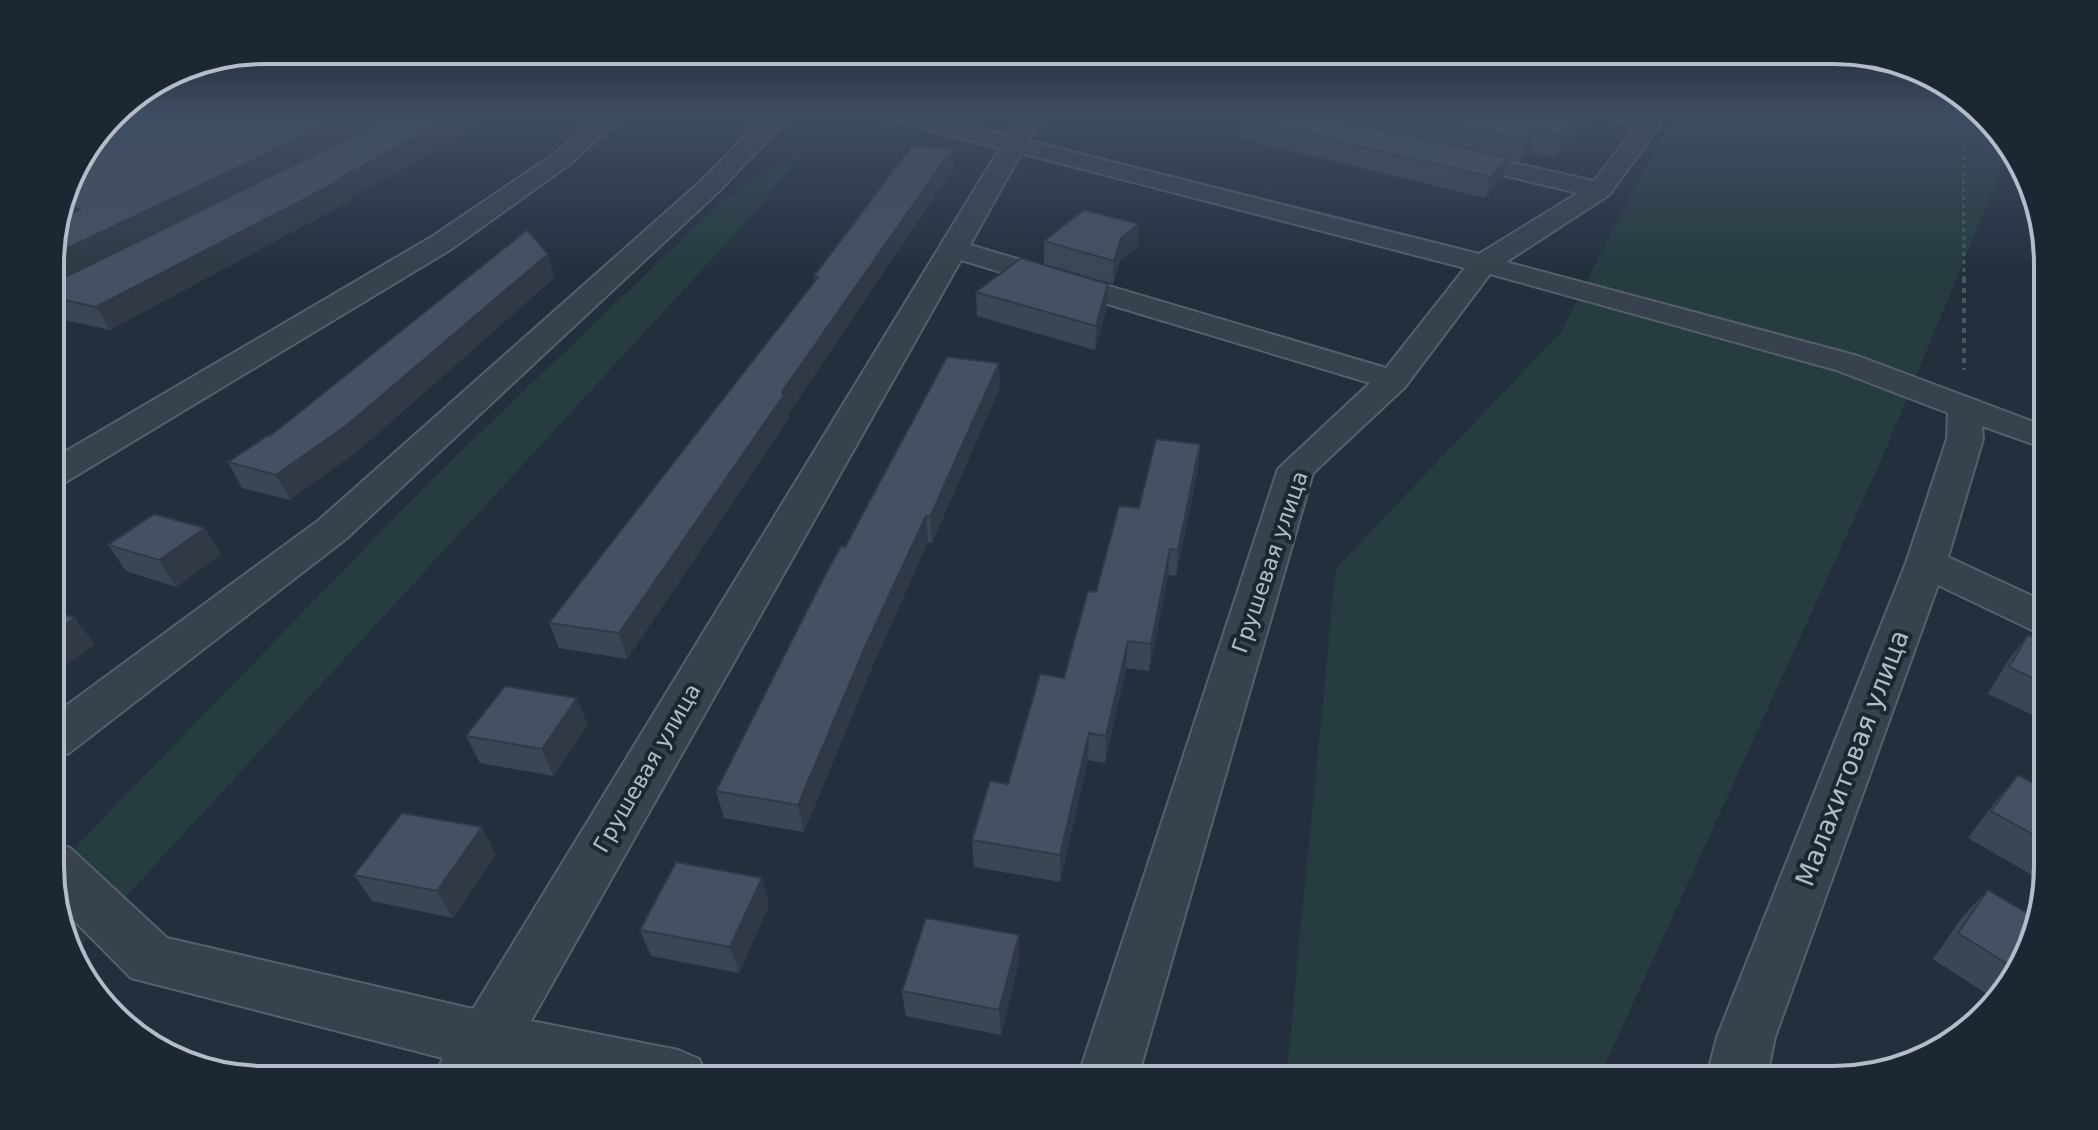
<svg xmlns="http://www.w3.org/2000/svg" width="2098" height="1130" viewBox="0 0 2098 1130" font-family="'DejaVu Sans',sans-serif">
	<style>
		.green { fill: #263c3f }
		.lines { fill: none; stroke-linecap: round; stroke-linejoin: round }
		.minor-casing { stroke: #565f6c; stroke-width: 4 }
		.path-far1 { stroke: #44595c; stroke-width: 3; stroke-dasharray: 4 4; stroke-linecap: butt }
		.path { stroke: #44595c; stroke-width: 4; stroke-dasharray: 5 5; stroke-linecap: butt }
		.minor { fill: #38414e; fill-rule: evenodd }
		.wall { fill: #3b4654 }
		.shaded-wall { fill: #303945 }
		.building { fill: #455162; stroke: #303945; stroke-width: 2 }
		.labels { text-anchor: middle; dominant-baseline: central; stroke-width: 8; stroke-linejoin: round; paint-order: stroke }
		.street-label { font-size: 22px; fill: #b4bcc9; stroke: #1d2633 }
		.near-street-label { font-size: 26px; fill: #b4bcc9; stroke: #1d2633 }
		.rim { fill: none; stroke: #b4bcc9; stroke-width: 4 }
	</style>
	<rect width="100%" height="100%" fill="#242f3e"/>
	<g class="green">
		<path d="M 1689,113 L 1975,113 L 2012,145 L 1882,458 L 1598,1080 L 1286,1080 L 1336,568 L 1561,332 L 1659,139 Z"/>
		<path d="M 804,150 L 755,212 L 74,953 L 52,894 L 52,871 L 433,478 L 721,202 Z"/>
	</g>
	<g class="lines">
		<g class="minor-casing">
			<g id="minor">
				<path d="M 602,113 L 626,113 L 570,164 L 453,248 L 64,483 L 51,486 L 51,460 L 433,236 L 554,154 Z"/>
				<path d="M 769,113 L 793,113 L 719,191 L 347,538 L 69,753 L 52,758 L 52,716 L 319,520 L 701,181 Z"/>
				<path d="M 880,113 L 917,113 L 1008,136 L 1022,113 L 1044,113 L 1028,141 L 1479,254 L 1578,193 L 1444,161 L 1440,156 L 1444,151 L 1452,149 L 1594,181 L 1636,127 L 1604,118 L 1601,113 C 1620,113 1648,109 1661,124 L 1609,195 L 1506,262 L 1858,356 L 2047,427 L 2047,449 L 1982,426 L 1983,439 L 1948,557 L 2047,603 L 2047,634 L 2032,630 L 1938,585 L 1775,1037 L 1766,1080 L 1706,1080 L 1717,1037 L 1906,563 L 1947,439 L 1948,413 L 1836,370 L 1490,274 L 1405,387 L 1313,473 L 1137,1080 L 1077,1080 L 1278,469 L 1370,383 L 961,260 L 531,1021 L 678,1050 L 699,1059 L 708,1080 L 540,1080 L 502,1072 L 497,1080 L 434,1080 L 443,1058 L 131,978 L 54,900 L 52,842 L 70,848 L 167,938 L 473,1009 L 1000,148 L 883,118 ZM 1021,153 L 1465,268 L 1386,368 L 970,245 Z"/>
			</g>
		</g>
		<path class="path-far1" d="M 1964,280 L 1963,139 L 1983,120"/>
		<path class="path" d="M 1964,278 L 1964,370"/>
		<use href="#minor" class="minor"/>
	</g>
	<g class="wall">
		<path d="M 115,113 L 387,113 L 345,140 L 470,131 L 349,199 L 350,201 L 110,330 L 51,317 L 50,250 L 72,169 Z"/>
		<path d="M 1252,113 L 1592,113 L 1590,121 L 1556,158 L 1530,152 L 1520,162 L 1509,159 L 1503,179 L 1485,198 L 1241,139 L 1243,119 Z"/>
		<path d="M 953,169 L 788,414 L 789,418 L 627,659 L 559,648 L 549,623 L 815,281 L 814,276 Z"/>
		<path d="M 1044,241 L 1138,246 L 1120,261 L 1113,284 L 1044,264 Z"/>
		<path d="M 555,277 L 359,450 L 290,500 L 242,488 L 228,462 L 270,436 Z"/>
		<path d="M 1108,284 L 1107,307 L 1095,350 L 977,316 L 976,292 Z"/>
		<path d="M 1000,387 L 932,543 L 928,542 L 870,672 L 804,832 L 724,818 L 716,791 L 845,547 Z"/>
		<path d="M 1200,444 L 1198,470 L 1176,576 L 1168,575 L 1149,671 L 1126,668 L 1105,763 L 1088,760 L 1060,882 L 974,867 L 972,840 L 1008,784 L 1064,678 L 1096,592 L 1139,508 Z"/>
		<path d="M 108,545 L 221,554 L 176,587 L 126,571 Z"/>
		<path d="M 2028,635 L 2047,644 L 2048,722 L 1988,694 L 2007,662 Z"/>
		<path d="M 588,725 L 553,776 L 480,763 L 466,736 Z"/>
		<path d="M 2018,775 L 2048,791 L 2048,866 L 2044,882 L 1968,838 L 1995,802 Z"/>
		<path d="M 496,854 L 453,918 L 372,901 L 354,875 Z"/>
		<path d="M 1988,890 L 2026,961 L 1993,998 L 1933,959 L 1963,916 Z"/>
		<path d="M 769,905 L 739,973 L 651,956 L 640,930 Z"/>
		<path d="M 1019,961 L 1001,1035 L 906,1016 L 902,991 Z"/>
	</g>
	<g class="shaded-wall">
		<path d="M 349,113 L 387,113 L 345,140 L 51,286 L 51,256 Z"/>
		<path d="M 460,113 L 495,113 L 470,131 L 349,199 L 350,201 L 110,330 L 96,307 Z"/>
		<path d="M 1585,113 L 1592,113 L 1590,121 L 1556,158 L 1562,137 Z"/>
		<path d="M 1535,131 L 1530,152 L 1520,162 L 1526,141 Z"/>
		<path d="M 952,149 L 953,169 L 788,414 L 789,418 L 627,659 L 619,633 L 782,392 Z"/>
		<path d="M 1509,158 L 1503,179 L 1485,198 L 1490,177 Z"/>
		<path d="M 1139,224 L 1138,246 L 1120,261 L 1113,284 L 1114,261 L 1121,238 Z"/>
		<path d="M 548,254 L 555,277 L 359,450 L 290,500 L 276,475 Z"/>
		<path d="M 1108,284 L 1107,307 L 1095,350 L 1096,326 Z"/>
		<path d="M 999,363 L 1000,387 L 932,543 L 930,517 Z"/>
		<path d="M 1200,444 L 1198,470 L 1176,576 L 1178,550 Z"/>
		<path d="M 926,516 L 928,542 L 870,672 L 804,832 L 798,805 L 866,645 Z"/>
		<path d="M 205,528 L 221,554 L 176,587 L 159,560 Z"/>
		<path d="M 1170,549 L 1168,575 L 1149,671 L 1151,644 Z"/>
		<path d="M 75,618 L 95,645 L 51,676 L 51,634 Z"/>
		<path d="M 1128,641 L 1126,668 L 1105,763 L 1106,736 Z"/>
		<path d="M 577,698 L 588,725 L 553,776 L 542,749 Z"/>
		<path d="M 1089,733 L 1088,760 L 1060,882 L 1060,855 Z"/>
		<path d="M 482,827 L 496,854 L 453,918 L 437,891 Z"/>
		<path d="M 762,878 L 769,905 L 739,973 L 730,947 Z"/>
		<path d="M 1019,935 L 1019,961 L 1001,1035 L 999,1010 Z"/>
	</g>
	<g class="building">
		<path d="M 115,113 L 349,113 L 337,120 L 51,256 L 50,250 L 59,218 L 81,209 L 62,208 L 72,169 Z"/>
		<path d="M 389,113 L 460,113 L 338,179 L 341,180 L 96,307 L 51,297 L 51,284 L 355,135 Z"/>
		<path d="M 1252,113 L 1311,113 L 1509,158 L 1490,177 L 1243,119 Z"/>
		<path d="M 1392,113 L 1585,113 L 1562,137 L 1535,131 L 1526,141 Z"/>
		<path d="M 912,146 L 952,149 L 782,392 L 784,395 L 619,633 L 549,623 L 818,277 L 814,276 Z"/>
		<path d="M 1084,210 L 1139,224 L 1121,238 L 1114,261 L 1044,241 Z"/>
		<path d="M 527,230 L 548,254 L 347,425 L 276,475 L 228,462 L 267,436 L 270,436 Z"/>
		<path d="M 1021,258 L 1108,284 L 1096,326 L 976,292 Z"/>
		<path d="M 947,357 L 999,363 L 930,517 L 926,516 L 866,645 L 798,805 L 716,791 L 820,585 L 841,546 L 845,547 Z"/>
		<path d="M 1156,439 L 1200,444 L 1178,550 L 1170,549 L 1151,644 L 1128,641 L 1106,736 L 1089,733 L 1060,855 L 972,840 L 990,781 L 1008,784 L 1040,674 L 1064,678 L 1088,591 L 1096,592 L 1119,506 L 1139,508 Z"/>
		<path d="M 154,514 L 205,528 L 159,560 L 108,545 Z"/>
		<path d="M 51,610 L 75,618 L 51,634 Z"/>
		<path d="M 2028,635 L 2047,644 L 2047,685 L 2009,667 Z"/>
		<path d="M 505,686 L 577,698 L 542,749 L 466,736 Z"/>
		<path d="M 2018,775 L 2048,791 L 2048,843 L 1991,811 Z"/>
		<path d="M 402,813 L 482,827 L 437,891 L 354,875 Z"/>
		<path d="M 676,862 L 762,878 L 730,947 L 640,930 Z"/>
		<path d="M 1988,890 L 2036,918 L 2026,961 L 2017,970 L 1958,933 Z"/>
		<path d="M 926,918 L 1019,935 L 999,1010 L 902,991 Z"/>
	</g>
	<linearGradient id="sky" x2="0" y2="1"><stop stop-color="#141a22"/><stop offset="0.42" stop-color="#3f4d63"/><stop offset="1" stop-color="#3f4d63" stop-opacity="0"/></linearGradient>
	<rect width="2098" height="271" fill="url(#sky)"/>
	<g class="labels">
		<g class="street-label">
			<text transform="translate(1270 562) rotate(-71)">Грушевая улица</text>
			<text transform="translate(647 768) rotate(-60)">Грушевая улица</text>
		</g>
		<g class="near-street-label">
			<text transform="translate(1852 758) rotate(-69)">Малахитовая улица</text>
		</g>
	</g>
	<path d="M0 0H2098V1130H0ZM264 64H1834A200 200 0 0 1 2034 264V866A200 200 0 0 1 1834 1066H264A200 200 0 0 1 64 866V264A200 200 0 0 1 264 64Z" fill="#1d2633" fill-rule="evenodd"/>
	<path class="rim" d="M264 64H1834A200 200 0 0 1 2034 264V866A200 200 0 0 1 1834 1066H264A200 200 0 0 1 64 866V264A200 200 0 0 1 264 64Z"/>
</svg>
